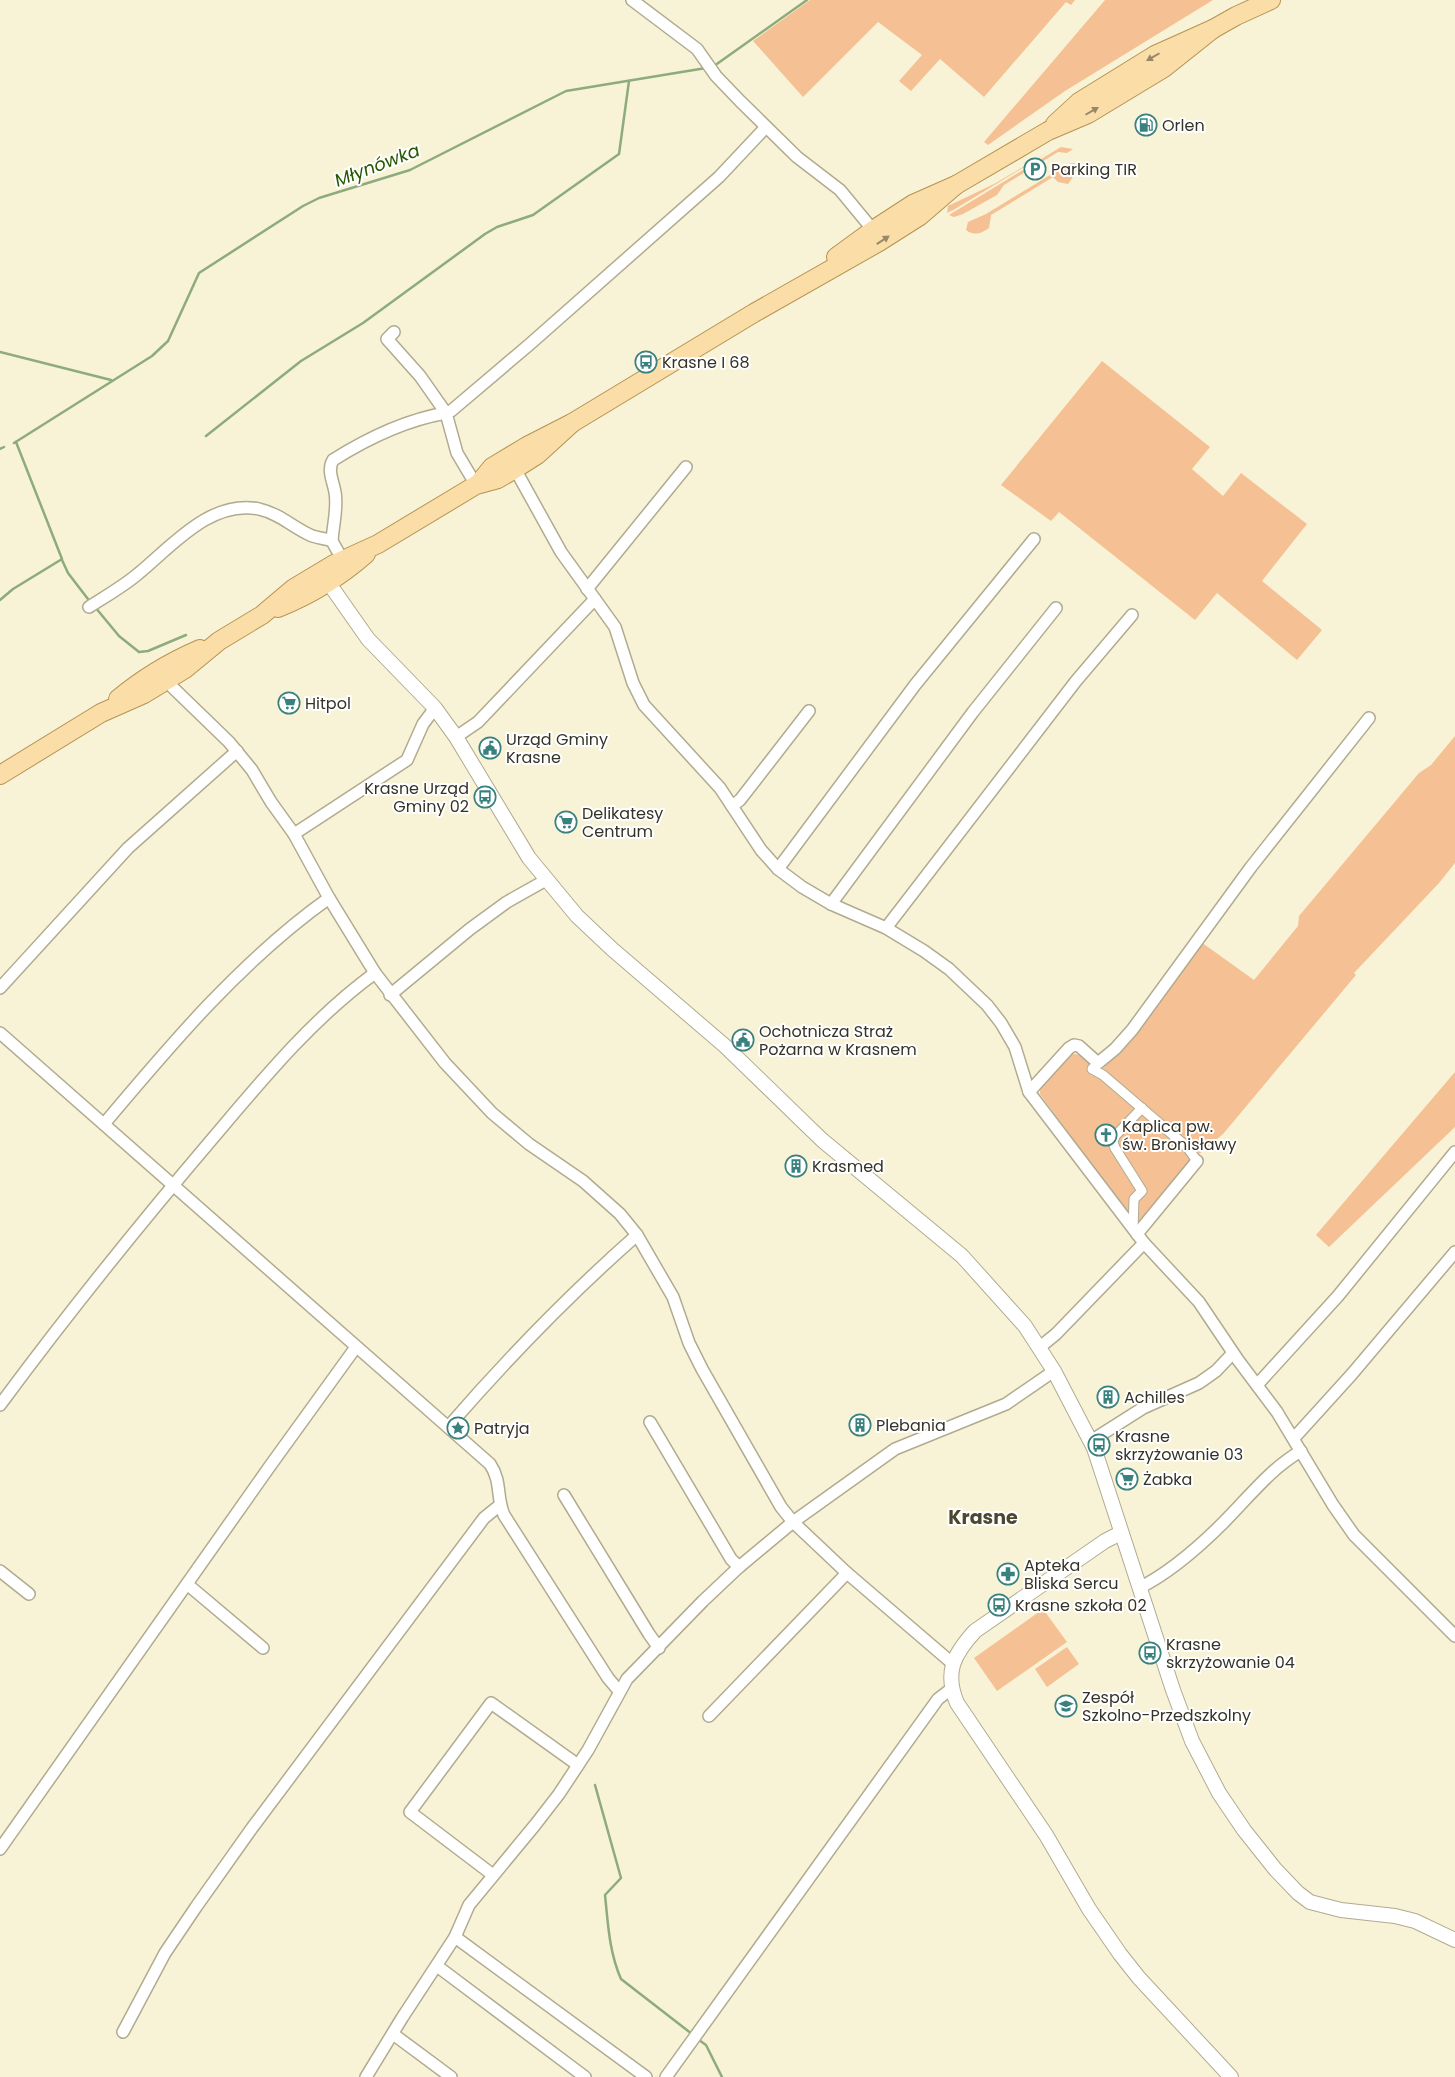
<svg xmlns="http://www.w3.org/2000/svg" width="1455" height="2077" viewBox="0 0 1455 2077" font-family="Poppins,sans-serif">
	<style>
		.green { fill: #f5c093 }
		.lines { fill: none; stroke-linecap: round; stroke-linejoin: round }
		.stream { stroke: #8eab7d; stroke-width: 2.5 }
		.pedestrian-casing { stroke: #b0ab90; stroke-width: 11 }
		.minor-casing { stroke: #b0ab90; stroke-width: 14 }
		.tertiary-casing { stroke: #b0ab90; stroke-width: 16 }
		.primary-casing { stroke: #b49354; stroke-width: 20 }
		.pedestrian { stroke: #fff; stroke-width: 9 }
		.minor { stroke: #fff; stroke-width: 11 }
		.tertiary { stroke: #fff; stroke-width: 14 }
		.primary { stroke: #fbdda7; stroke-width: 18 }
		.oneway { fill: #988868 }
		.labels { text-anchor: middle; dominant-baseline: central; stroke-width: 4; stroke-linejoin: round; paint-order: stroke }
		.poi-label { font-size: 16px; fill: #353328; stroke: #fff; text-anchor: start }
		.water-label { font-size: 18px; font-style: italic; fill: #255700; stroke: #fff }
		.quarter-label { font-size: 19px; font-weight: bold; fill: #4c472f; stroke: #fff }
	</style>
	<rect width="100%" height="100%" fill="#f8f3d6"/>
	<g class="green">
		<path d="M 810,0 L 1075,0 L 1071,5 L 1066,2 L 984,97 L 940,59 L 911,91 L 899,81 L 922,55 L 878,22 L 803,97 L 753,41 Z"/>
		<path d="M 1105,0 L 1213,0 L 1065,91 L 988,145 L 984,142 Z"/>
		<path d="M 1061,147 L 1073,149 L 1067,153 L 1058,152 L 1004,185 L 997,195 L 963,214 L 954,217 L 949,215 Z"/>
		<path d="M 1052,150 L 955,209 L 947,213 L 948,206 L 994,184 Z"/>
		<path d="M 1074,163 L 1077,165 L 1077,171 L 1068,184 L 1058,182 L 1053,177 L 991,215 L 989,228 C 981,234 974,236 966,230 L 968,222 L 986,214 L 1068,164 Z"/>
		<path d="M 1102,361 L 1210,447 L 1192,469 L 1223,496 L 1241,473 L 1307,524 L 1262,581 L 1322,630 L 1297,660 L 1217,593 L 1195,620 L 1059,512 L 1051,521 L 1001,485 Z"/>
		<path d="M 1455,736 L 1455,863 L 1439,883 L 1354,973 L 1356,975 L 1223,1134 L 1192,1160 L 1141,1222 L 1127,1214 L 1040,1094 C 1039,1080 1059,1064 1068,1054 C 1084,1050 1087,1068 1101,1071 L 1135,1032 L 1201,942 L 1254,980 L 1298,926 L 1299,916 L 1419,773 L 1431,765 Z"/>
		<path d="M 1455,1072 L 1455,1127 L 1329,1247 L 1316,1235 Z"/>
		<path d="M 1043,1609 L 1067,1642 L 997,1691 L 974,1658 Z"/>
		<path d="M 1067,1647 L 1079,1664 L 1047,1687 L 1035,1669 Z"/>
	</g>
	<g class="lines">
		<g class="stream">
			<path d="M 714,66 L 807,0"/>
			<path d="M 0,352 L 111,380"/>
			<path d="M 206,436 L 301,361 L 363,323 L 485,234 L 497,227 L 533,215 L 619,154 L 629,81"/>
			<path d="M 14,443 L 152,356 L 168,341 L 199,273 L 303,206 L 319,198 L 410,170 L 566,91 L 706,68"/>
			<path d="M 0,449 L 4,447"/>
			<path d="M 62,560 L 68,573 L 91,603"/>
			<path d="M 0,600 L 13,589 L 62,559 L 16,442"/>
			<path d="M 95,607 L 119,636 L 139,652 L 148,651 L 186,635"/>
			<path d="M 595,1785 L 621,1878 L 605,1895 C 608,1923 609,1952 621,1979 L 692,2034"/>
			<path d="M 699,2040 L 706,2045 L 722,2077"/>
		</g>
		<g class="pedestrian-casing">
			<g id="pedestrian">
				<path d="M 1098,1063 L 1092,1069 L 1103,1075 L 1187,1147 L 1197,1161"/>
				<path d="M 1133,1229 L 1134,1199 L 1142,1191 L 1115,1148 L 1113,1142 L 1115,1136 L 1142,1108"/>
			</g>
		</g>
		<g class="minor-casing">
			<g id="minor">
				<path d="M 632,0 L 697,49 L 716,76 L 740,101 L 797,157 L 840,190 L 873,230"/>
				<path d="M 510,466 L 515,469 L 561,552 L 615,627 L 633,683 L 644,705 L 720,788 L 761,850 L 778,869 L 802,887 L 831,904 L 886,928 L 924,951 L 949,969 L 987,1005 L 1001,1023 L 1015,1047 L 1029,1092 L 1144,1243 L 1199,1302 L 1238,1360 L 1277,1412 L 1333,1505 L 1354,1535 L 1455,1636"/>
				<path d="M 476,485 L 457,453 L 446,413 L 451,411 L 530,344 L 719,177 L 766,127"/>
				<path d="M 332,541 C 333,524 338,508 335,492 C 333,481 327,470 333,460 C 368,438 405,420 446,413 L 420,376 L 387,339 L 394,332"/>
				<path d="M 587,589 L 686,467"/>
				<path d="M 89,607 C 106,596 124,586 139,573 C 172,546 211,499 259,509 C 280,514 291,526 310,535 C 316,538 325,538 332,541 L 342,559"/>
				<path d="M 160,680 L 166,681 L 229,742 L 252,770 L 271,802 L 294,834 L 329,898 L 375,973 L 445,1063 L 492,1113 L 529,1144 L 583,1181 L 620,1214 L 637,1235 L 673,1297 L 689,1343 L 702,1369 L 781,1507 L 793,1522 L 847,1573 L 952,1663"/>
				<path d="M 456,737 L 478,722 L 595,599"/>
				<path d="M 732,806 L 740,800 L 809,711"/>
				<path d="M 294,834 L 407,760 L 423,724 L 435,708"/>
				<path d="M 778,869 L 915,685 L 1034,539"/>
				<path d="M 831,904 L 973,712 L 1056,608"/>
				<path d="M 886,928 L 1076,681 L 1132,615"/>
				<path d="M 0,988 L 128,848 L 237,751"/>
				<path d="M 390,995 L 470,929 L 507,902 L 546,880"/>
				<path d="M 0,1033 L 490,1464 C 502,1482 496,1497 504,1515 L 608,1678 L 619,1691"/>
				<path d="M 1029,1092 L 1069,1048 L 1074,1045 L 1079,1046 L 1098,1063 L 1115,1049 L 1132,1030 L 1251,867 L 1369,718"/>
				<path d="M 104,1124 C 172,1043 242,960 329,898"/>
				<path d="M 1137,1234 L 1197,1161"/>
				<path d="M 1040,1347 L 1056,1334 L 1144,1243"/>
				<path d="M 1257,1385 L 1338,1296 L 1455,1152"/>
				<path d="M 0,1405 C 68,1313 139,1225 213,1138 C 263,1079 312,1019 375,973"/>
				<path d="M 650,1422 L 731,1559 L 739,1567"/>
				<path d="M 448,1427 C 507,1359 570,1294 637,1235"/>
				<path d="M 1294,1438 L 1352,1374 L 1455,1252"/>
				<path d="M 1091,1441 L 1143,1408 L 1199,1383 L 1216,1371 L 1233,1353"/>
				<path d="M 564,1495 L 649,1634 L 659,1648"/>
				<path d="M 0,1571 L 29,1594"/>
				<path d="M 187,1584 L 263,1648"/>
				<path d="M 1139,1588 C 1171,1572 1199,1547 1224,1522 C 1249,1497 1270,1469 1301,1451"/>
				<path d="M 709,1716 L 847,1573"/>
				<path d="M 0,1849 L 270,1466 L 356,1347"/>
				<path d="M 493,1875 L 410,1812 L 491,1703 L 578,1765"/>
				<path d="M 455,1937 L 646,2077"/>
				<path d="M 437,1966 L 585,2077"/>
				<path d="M 123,2032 L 165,1953 L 196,1907 L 252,1828 L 484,1518 L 500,1505"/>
				<path d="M 393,2034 L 451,2077"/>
				<path d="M 366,2077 L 402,2018 L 455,1937 L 469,1905 L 535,1825 L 559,1794 L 588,1750 L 627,1679 L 703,1601 L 739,1567 L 793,1522 L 895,1449 L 1006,1404 L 1054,1371"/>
				<path d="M 666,2077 L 938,1699 L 951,1689"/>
			</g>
		</g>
		<g class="tertiary-casing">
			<g id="tertiary">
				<path d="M 320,580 L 328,582 L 368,639 L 435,708 L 456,737 L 529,858 L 577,916 L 612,949 L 725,1046 L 822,1140 L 962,1256 L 1025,1326 L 1054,1371 L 1094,1448 L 1173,1690 L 1192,1741 L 1219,1793 L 1244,1830 L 1275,1869 L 1298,1893 L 1310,1902 L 1341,1910 L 1395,1916 L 1415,1921 L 1455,1940"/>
				<path d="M 1121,1533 L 1105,1541 L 975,1631 C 954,1654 944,1672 957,1703 L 1046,1835 L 1089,1909 L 1120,1954 L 1139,1978 L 1231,2077"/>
			</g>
		</g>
		<g class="primary-casing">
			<g id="primary">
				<path d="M 1055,124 L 1079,102 L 1155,55 L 1213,29 L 1236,16 L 1271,0"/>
				<path d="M 836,257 L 873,230 L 913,204 L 956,185 L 1048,131 L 1088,114 L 1164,68 L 1213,29"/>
				<path d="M 478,484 L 492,467 L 527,446 L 572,423 L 754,313 L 879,242 L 920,216 L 956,185"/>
				<path d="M 278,608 C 310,595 340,577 366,554"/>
				<path d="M 118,699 C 143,678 170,662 200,649"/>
				<path d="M 0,775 L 101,713 L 144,694 L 185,669 L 219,641 L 262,615 L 294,588 L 334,564 L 378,544 L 476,485 L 498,479 L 515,469 L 537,455 L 572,423"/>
			</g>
		</g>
		<use href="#pedestrian" class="pedestrian"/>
		<use href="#minor" class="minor"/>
		<use href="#tertiary" class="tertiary"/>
		<use href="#primary" class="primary"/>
	</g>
	<defs><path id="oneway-solid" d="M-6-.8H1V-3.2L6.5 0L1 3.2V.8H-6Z" transform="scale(1.25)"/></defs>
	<g class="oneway">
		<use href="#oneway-solid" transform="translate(1153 57) rotate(150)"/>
		<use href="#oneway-solid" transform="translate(1092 111) rotate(-30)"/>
		<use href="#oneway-solid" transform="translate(883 240) rotate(-33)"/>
	</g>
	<defs>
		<g id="fuel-ring" transform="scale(1.125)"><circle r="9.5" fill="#fff" stroke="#38817f" stroke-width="1.5"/><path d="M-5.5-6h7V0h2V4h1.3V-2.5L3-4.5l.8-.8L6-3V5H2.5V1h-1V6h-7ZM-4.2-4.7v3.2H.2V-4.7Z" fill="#38817f"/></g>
		<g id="parking-ring" transform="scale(1.125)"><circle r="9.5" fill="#fff" stroke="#38817f" stroke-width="1.5"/><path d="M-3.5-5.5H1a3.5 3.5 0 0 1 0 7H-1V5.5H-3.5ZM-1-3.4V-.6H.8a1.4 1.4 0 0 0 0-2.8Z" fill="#38817f"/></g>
		<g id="bus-ring" transform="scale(1.125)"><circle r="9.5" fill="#fff" stroke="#38817f" stroke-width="1.5"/><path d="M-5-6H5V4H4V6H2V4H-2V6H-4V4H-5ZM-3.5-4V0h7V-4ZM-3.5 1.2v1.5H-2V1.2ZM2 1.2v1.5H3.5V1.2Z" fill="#38817f"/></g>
		<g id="supermarket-ring" transform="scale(1.125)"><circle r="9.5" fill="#fff" stroke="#38817f" stroke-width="1.5"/><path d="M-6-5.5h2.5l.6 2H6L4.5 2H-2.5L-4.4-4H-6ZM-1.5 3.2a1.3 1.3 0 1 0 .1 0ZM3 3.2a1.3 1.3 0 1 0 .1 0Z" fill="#38817f"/></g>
		<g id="civic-ring" transform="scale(1.125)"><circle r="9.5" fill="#fff" stroke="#38817f" stroke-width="1.5"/><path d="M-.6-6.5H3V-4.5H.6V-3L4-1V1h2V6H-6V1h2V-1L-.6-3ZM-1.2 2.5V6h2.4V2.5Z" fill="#38817f"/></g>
		<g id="church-ring" transform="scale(1.125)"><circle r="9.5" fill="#fff" stroke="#38817f" stroke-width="1.5"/><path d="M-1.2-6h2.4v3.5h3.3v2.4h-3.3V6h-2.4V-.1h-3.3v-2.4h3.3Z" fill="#38817f"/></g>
		<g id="building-ring" transform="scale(1.125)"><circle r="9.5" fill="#fff" stroke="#38817f" stroke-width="1.5"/><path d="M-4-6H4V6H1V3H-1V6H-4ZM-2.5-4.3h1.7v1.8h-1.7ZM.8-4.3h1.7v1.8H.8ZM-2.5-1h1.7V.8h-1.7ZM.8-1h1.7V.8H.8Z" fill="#38817f"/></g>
		<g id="sight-ring" transform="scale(1.125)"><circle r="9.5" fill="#fff" stroke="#38817f" stroke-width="1.5"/><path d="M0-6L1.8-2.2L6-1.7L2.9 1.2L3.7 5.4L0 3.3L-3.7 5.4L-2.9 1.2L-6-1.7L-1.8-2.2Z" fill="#38817f"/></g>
		<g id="pharmacy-ring" transform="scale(1.125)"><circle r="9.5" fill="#fff" stroke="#38817f" stroke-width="1.5"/><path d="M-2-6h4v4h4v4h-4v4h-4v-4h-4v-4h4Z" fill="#38817f"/></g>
		<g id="school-ring" transform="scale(1.125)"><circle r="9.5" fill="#fff" stroke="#38817f" stroke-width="1.5"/><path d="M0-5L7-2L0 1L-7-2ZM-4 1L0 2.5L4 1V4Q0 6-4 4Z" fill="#38817f"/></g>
	</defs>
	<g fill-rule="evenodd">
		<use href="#fuel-ring" x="1146" y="125"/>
		<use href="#parking-ring" x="1035" y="169"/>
		<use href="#bus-ring" x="646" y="362"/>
		<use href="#supermarket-ring" x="289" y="703"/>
		<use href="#civic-ring" x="490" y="748"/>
		<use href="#bus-ring" x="485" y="797"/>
		<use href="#supermarket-ring" x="566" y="822"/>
		<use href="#civic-ring" x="743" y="1040"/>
		<use href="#church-ring" x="1106" y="1135"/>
		<use href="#building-ring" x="796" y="1166"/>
		<use href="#building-ring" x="1108" y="1397"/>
		<use href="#building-ring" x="860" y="1425"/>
		<use href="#sight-ring" x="458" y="1428"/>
		<use href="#bus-ring" x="1099" y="1445"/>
		<use href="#supermarket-ring" x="1127" y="1479"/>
		<use href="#pharmacy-ring" x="1008" y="1574"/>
		<use href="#bus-ring" x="999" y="1605"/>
		<use href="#bus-ring" x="1150" y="1653"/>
		<use href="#school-ring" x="1066" y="1706"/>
	</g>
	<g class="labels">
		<g class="poi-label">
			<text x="1162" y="125">Orlen</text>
			<text x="1051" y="169">Parking TIR</text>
			<text x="662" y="362">Krasne I 68</text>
			<text x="305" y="703">Hitpol</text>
			<text x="506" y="739">Urząd Gminy<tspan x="506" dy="18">Krasne</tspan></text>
			<text x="469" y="788" text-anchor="end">Krasne Urząd<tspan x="469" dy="18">Gminy 02</tspan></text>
			<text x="582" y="813">Delikatesy<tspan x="582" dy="18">Centrum</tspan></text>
			<text x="759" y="1031">Ochotnicza Straż<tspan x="759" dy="18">Pożarna w Krasnem</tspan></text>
			<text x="1122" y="1126">Kaplica pw.<tspan x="1122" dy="18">św. Bronisławy</tspan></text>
			<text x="812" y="1166">Krasmed</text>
			<text x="1124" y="1397">Achilles</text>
			<text x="876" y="1425">Plebania</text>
			<text x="474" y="1428">Patryja</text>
			<text x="1115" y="1436">Krasne<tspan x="1115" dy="18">skrzyżowanie 03</tspan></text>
			<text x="1143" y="1479">Żabka</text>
			<text x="1024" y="1565">Apteka<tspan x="1024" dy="18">Bliska Sercu</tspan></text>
			<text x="1015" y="1605">Krasne szkoła 02</text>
			<text x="1166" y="1644">Krasne<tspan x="1166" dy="18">skrzyżowanie 04</tspan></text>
			<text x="1082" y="1697">Zespół<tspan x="1082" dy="18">Szkolno-Przedszkolny</tspan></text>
		</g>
		<g class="water-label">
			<text transform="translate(377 165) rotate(-21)">Młynówka</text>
		</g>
		<g class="quarter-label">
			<text x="983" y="1517">Krasne</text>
		</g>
	</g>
</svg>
